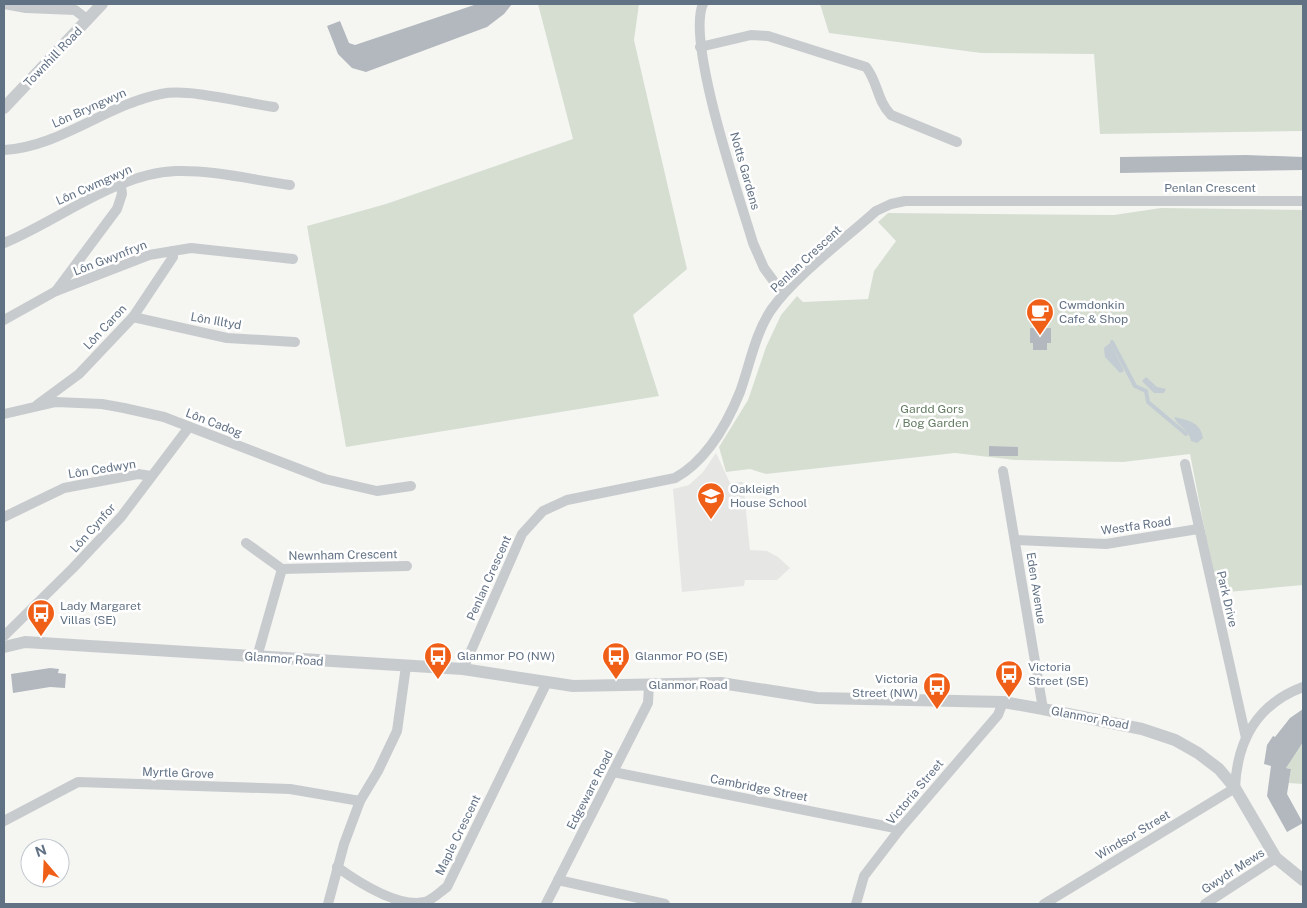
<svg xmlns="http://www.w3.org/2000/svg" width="1307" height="908" viewBox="0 0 1307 908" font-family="'Public Sans',sans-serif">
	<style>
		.built { fill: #e6e7e5 }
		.green { fill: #d6ded2 }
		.water { fill: #c3ccd2 }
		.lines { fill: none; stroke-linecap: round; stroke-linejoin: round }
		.stream { stroke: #c3ccd2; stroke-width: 4 }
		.building { fill: #b2b8be }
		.minor { stroke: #c8cbce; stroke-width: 10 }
		.tertiary { stroke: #c8cbce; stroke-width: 12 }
		.labels { text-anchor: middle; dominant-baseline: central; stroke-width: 5; stroke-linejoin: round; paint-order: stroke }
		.street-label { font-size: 12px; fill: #627285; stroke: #fff }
		.poi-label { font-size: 12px; fill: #627285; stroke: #fff; text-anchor: start }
		.park-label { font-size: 12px; fill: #647c62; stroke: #fff }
	</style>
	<rect width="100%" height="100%" fill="#f5f6f2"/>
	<path class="built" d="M 716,453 L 730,483 L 743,482 L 750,550 L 767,551 L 778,557 L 790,568 L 777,580 L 745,580 L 744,586 L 682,592 L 673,489 L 689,485 L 703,472 Z"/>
	<g class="green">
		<path d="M 538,4 L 639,4 L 634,40 L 687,269 L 633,315 L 659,396 L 346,447 L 307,226 L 386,204 L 573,139 Z"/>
		<path d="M 820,4 L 1303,4 L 1303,131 L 1100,134 L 1094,54 L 981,53 L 829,33 Z"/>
		<path d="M 1161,208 L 1303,210 L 1303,585 L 1217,593 L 1190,454 L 1123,462 L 1015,460 L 955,453 L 766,474 L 750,469 L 726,472 L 719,447 L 748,400 L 766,347 L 781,315 L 797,296 L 803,302 L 868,299 L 874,271 L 896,241 L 878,222 L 888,213 L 1114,215 Z"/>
		<path d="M 1303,742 L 1303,784 L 1289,783 L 1291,769 L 1283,767 Z"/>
	</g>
	<g class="water">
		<path d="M 1110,343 L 1112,346 L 1124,371 L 1120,373 L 1105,357 L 1104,348 Z"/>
		<path d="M 1146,377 L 1157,387 L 1166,389 L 1164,393 L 1154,393 L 1142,381 Z"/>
		<path d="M 1174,417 C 1187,420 1201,422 1203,438 L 1197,443 L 1191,441 C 1189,429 1178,427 1174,417 Z"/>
	</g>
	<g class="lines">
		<path class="stream" d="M 1112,342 L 1135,386 L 1146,391 L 1148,402 L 1186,434"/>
	</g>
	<g class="building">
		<path d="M 477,4 L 512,4 L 504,14 L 487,27 L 366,72 L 352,68 L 338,54 L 327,26 L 340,21 L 349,43 L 355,45 Z"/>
		<path d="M 1246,155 L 1303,157 L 1303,170 L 1120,173 L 1120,157 Z"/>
		<path d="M 1030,328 L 1051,328 L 1051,343 L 1047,343 L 1047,350 L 1033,350 L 1033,343 L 1030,343 Z"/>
		<path d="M 989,446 L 1018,447 L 1018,456 L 989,456 Z"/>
		<path d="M 50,668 L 59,669 L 58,673 L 66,674 L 65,688 L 50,687 L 13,693 L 11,674 Z"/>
		<path d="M 1303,709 L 1303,742 L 1286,768 L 1291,769 L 1287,794 L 1303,823 L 1287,832 L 1267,796 L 1271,766 L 1264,764 L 1267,745 L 1273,736 L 1275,737 L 1290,718 Z"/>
	</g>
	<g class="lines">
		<g class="minor">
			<path d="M 4,4 L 26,8 L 75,10 L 88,20"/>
			<path d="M 703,4 C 686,42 739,196 753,243 L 764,268 L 783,294"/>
			<path d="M 700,47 L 751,35 L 768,36 L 866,67 C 878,82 877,101 891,115 L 957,142"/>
			<path d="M 4,150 C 60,147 106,105 161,94 C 189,88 244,103 274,107"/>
			<path d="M 4,243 C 58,221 116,173 176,171 C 214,170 253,180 290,185"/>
			<path d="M 56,291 L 117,209 L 122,194 L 121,186"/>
			<path d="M 133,317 L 227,338 L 295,342"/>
			<path d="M 4,320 L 56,291 L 149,255 L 191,248 L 293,259"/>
			<path d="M 37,405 L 79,374 L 133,317 L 173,257 L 173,251"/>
			<path d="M 4,414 L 56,402 L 102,404 L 124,408 L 164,417 L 325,479 L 377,491 L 411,486"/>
			<path d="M 1185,464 L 1246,738"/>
			<path d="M 1003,471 L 1043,709"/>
			<path d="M 4,517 L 64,488 L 138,474 L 151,476"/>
			<path d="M 1016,540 L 1106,544 L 1198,529"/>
			<path d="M 246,543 L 282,569"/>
			<path d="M 4,636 L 73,568 L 121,517 L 189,427"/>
			<path d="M 257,657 L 282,569 L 407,566"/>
			<path d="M 463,669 L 522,534 L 543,511 L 567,500 L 675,478 C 706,461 727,424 740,392 C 750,364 755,334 771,310 C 795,276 845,239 876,211 L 891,204 L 905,201 L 1303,201"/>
			<path d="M 613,772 L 900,829"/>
			<path d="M 4,821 L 78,782 L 290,789 L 360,801"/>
			<path d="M 337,867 C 358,882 397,908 425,902 C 432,900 441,891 447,887 L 547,682"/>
			<path d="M 558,880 L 665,904"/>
			<path d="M 328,904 L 344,844 L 360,801 L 378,771 L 397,731 L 406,666"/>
			<path d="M 546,904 L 648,703 L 649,685"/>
			<path d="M 856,904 L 864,876 L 900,829 L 998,715 L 1003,702"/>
			<path d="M 1044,904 L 1235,788 C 1237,741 1257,704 1303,687"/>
			<path d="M 1205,904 L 1276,858"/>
		</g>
		<g class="tertiary">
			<path d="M 4,108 L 102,4"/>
			<path d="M 4,647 L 25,642 L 463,669 L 573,686 L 721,683 L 817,698 L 1003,702 L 1043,709 L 1142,729 L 1175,740 L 1198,753 L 1219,769 L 1235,788 L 1276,858 L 1303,880"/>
		</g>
	</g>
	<defs>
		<g id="cafe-pin" transform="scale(1.4375)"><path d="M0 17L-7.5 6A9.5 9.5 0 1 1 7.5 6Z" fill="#f05f18" stroke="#fff"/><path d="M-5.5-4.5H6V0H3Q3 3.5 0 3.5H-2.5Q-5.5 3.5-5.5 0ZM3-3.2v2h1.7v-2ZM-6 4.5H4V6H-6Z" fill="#fff"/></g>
		<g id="school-pin" transform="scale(1.4375)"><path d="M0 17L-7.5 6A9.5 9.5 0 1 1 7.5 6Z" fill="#f05f18" stroke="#fff"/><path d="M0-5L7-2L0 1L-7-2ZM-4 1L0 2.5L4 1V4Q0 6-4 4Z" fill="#fff"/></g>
		<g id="bus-pin" transform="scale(1.4375)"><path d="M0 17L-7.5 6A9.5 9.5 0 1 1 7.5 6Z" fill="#f05f18" stroke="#fff"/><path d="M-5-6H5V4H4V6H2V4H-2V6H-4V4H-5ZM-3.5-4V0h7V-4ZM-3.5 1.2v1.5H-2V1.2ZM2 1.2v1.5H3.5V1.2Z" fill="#fff"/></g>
	</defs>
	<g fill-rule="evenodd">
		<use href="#cafe-pin" x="1040" y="312"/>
		<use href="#school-pin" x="711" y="496"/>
		<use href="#bus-pin" x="41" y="613"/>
		<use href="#bus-pin" x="438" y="656"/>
		<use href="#bus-pin" x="616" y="656"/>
		<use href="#bus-pin" x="1009" y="674"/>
		<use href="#bus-pin" x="937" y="686"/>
	</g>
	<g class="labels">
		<g class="street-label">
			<text transform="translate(53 57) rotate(-46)">Townhill Road</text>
			<text transform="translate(89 108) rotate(-24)">Lôn Bryngwyn</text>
			<text transform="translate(745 171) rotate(74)">Notts Gardens</text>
			<text transform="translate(94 185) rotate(-24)">Lôn Cwmgwyn</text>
			<text x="1210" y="188">Penlan Crescent</text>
			<text transform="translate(110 258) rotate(-21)">Lôn Gwynfryn</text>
			<text transform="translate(806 259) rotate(-43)">Penlan Crescent</text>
			<text transform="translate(216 321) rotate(10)">Lôn Illtyd</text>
			<text transform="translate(105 327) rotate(-47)">Lôn Caron</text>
			<text transform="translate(214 423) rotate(21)">Lôn Cadog</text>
			<text transform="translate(102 469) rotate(-9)">Lôn Cedwyn</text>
			<text transform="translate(1136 526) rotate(-8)">Westfa Road</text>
			<text transform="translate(93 528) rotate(-48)">Lôn Cynfor</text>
			<text transform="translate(343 555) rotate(-1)">Newnham Crescent</text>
			<text transform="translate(489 578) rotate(-66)">Penlan Crescent</text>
			<text transform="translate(1036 588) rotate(81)">Eden Avenue</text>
			<text transform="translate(1227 599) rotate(77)">Park Drive</text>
			<text transform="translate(284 659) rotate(4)">Glanmor Road</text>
			<text x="688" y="685">Glanmor Road</text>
			<text transform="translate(1090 718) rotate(11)">Glanmor Road</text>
			<text transform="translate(178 773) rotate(2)">Myrtle Grove</text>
			<text transform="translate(759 788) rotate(11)">Cambridge Street</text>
			<text transform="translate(590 790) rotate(-63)">Edgeware Road</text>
			<text transform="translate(915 792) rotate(-50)">Victoria Street</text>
			<text transform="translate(458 835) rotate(-64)">Maple Crescent</text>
			<text transform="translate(1133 835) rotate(-31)">Windsor Street</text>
			<text transform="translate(1233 871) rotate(-33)">Gwydr Mews</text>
		</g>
		<g class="poi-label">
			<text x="1059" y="305">Cwmdonkin<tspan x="1059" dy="14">Cafe &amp; Shop</tspan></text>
			<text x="730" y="489">Oakleigh<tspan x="730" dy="14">House School</tspan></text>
			<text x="60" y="606">Lady Margaret<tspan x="60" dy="14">Villas (SE)</tspan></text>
			<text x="457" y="656">Glanmor PO (NW)</text>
			<text x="635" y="656">Glanmor PO (SE)</text>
			<text x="1028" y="667">Victoria<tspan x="1028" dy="14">Street (SE)</tspan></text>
			<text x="918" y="679" text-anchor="end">Victoria<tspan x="918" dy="14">Street (NW)</tspan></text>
		</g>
		<g class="park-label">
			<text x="932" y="409">Gardd Gors<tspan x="932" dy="14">/ Bog Garden</tspan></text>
		</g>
	</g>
	<rect width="1307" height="908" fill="none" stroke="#627285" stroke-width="10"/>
	<g transform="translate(45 863) rotate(341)"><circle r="24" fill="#ffffff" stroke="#c0c7ce"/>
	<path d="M0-4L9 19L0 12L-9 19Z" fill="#f05f18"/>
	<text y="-8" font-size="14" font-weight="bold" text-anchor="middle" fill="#627285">N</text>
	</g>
</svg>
